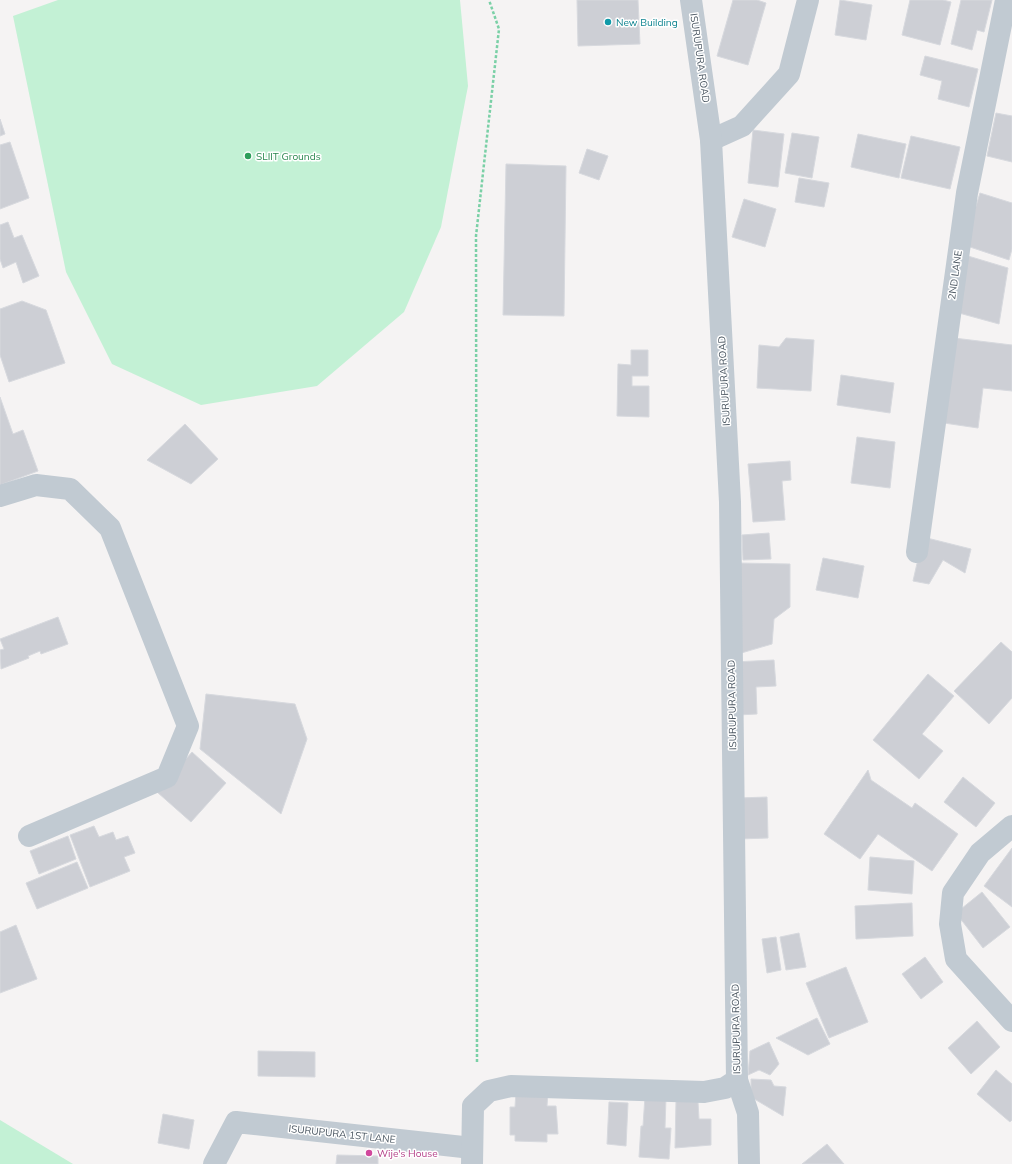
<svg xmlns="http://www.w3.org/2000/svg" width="1012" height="1164" viewBox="0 0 1012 1164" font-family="Mulish,sans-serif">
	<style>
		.green { fill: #c3f1d5 }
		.building { fill: #cdcfd5; stroke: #d7d9de }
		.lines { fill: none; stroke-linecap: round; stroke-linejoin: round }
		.path { stroke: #7ad0a6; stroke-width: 2.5; stroke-dasharray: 3 2; stroke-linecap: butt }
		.street { stroke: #c1cad2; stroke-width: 22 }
		.culture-dot { fill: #0f9aa8; stroke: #fff; stroke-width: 1.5 }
		.leisure-dot { fill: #2e9e5b; stroke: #fff; stroke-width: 1.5 }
		.hotel-dot { fill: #d1479c; stroke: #fff; stroke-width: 1.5 }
		.labels { text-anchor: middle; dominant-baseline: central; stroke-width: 3; stroke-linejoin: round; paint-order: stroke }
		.culture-label { font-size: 10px; fill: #0d838f; stroke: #fff; text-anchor: start }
		.street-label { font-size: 10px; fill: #4a5661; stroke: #fff }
		.leisure-label { font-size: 10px; fill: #27864d; stroke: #fff; text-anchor: start }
		.hotel-label { font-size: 10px; fill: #b23c85; stroke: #fff; text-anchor: start }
	</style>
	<rect width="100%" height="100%" fill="#f5f3f3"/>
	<g class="green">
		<path d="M 58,0 L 460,0 L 468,86 L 441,227 L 404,312 L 317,386 L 201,405 L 112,364 L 66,272 L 13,16 Z"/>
		<path d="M 0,1120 L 73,1164 L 0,1164 Z"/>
	</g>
	<g class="building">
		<path d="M 577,0 L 638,0 L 640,44 L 578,46 Z"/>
		<path d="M 733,0 L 757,0 L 766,3 L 748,65 L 717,56 Z"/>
		<path d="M 840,0 L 872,5 L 866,40 L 835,35 Z"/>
		<path d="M 910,0 L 943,0 L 951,2 L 940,45 L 902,35 Z"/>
		<path d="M 961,0 L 992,0 L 984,32 L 977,30 L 972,50 L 951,44 Z"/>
		<path d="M 925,56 L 978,69 L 969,107 L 938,99 L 942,81 L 920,75 Z"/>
		<path d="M 996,113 L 1012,116 L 1012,162 L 987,156 Z"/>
		<path d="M 0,119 L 5,134 L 0,136 Z"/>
		<path d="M 753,130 L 784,134 L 778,187 L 748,183 Z"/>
		<path d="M 792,133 L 819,137 L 812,178 L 785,173 Z"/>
		<path d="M 858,134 L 906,144 L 899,178 L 851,167 Z"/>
		<path d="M 911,136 L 960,147 L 950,189 L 901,178 Z"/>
		<path d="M 10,142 L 29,198 L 0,209 L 0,145 Z"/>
		<path d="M 587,149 L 608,156 L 599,180 L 579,173 Z"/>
		<path d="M 506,164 L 566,166 L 564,316 L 503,315 Z"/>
		<path d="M 799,178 L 829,183 L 824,207 L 795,202 Z"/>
		<path d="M 980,193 L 1012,203 L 1012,249 L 1009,260 L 964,245 Z"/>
		<path d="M 744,199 L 776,209 L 765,247 L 732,237 Z"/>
		<path d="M 8,222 L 14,238 L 22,235 L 39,276 L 23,283 L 16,262 L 3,268 L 0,259 L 0,225 Z"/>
		<path d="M 968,256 L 1008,268 L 999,324 L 959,313 Z"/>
		<path d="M 22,301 L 46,310 L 65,363 L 9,382 L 0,355 L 0,309 Z"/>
		<path d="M 786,338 L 814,340 L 811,391 L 757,388 L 759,345 L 779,347 Z"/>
		<path d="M 954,338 L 1012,345 L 1012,391 L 983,388 L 978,428 L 944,423 Z"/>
		<path d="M 631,350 L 648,350 L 648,376 L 632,376 L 632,386 L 649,386 L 649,417 L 617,416 L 618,364 L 631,365 Z"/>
		<path d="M 841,375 L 894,383 L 890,413 L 837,405 Z"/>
		<path d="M 0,397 L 13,434 L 23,430 L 38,471 L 0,485 Z"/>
		<path d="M 185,424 L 218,459 L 191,484 L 147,460 Z"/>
		<path d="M 857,437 L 895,442 L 890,488 L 851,483 Z"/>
		<path d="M 790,461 L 791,480 L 782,481 L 785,520 L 753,522 L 748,464 Z"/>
		<path d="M 769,533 L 771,559 L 743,560 L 742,535 Z"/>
		<path d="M 923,537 L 971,549 L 965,573 L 943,560 L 929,584 L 913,581 Z"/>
		<path d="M 823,558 L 864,566 L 858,598 L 816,590 Z"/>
		<path d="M 739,563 L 790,564 L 790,607 L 774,619 L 772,644 L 738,654 Z"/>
		<path d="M 58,617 L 68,644 L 41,654 L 40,651 L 28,656 L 29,658 L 1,669 L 0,650 L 4,649 L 0,639 Z"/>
		<path d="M 1001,642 L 1012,652 L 1012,698 L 989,724 L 954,691 Z"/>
		<path d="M 774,660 L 776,686 L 756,687 L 757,714 L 737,715 L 734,662 Z"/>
		<path d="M 928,674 L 954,696 L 922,734 L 943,751 L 919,779 L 873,740 Z"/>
		<path d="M 206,694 L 295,704 L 307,739 L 281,814 L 200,749 Z"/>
		<path d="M 192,752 L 226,783 L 191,822 L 157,792 Z"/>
		<path d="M 868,770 L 871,780 L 912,808 L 915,803 L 958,834 L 932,871 L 878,834 L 860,859 L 824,834 Z"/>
		<path d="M 963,777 L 995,803 L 976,827 L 944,802 Z"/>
		<path d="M 767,797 L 768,838 L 739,839 L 738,798 Z"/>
		<path d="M 94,826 L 99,837 L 113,832 L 116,840 L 128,836 L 135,853 L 124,857 L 130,871 L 90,887 L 70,835 Z"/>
		<path d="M 68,836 L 76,859 L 39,874 L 30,851 Z"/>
		<path d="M 1012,848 L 1012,907 L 984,886 Z"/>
		<path d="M 870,857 L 914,861 L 912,894 L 868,890 Z"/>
		<path d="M 77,862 L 88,888 L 37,909 L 26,883 Z"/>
		<path d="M 982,892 L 1010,927 L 983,948 L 956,913 Z"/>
		<path d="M 912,903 L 913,936 L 856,939 L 855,906 Z"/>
		<path d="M 16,925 L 37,979 L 0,993 L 0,932 Z"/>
		<path d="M 799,933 L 806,967 L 786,970 L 780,937 Z"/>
		<path d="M 776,937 L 781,970 L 767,973 L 762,939 Z"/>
		<path d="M 925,957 L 943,982 L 921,999 L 902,974 Z"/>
		<path d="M 846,967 L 868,1022 L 829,1038 L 806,983 Z"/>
		<path d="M 817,1018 L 830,1044 L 808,1055 L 776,1038 Z"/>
		<path d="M 977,1021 L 1000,1047 L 971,1074 L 948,1048 Z"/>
		<path d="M 769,1042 L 779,1064 L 770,1075 L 759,1070 L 748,1075 L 750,1051 Z"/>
		<path d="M 258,1051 L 315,1052 L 315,1077 L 258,1076 Z"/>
		<path d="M 996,1070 L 1012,1084 L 1012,1120 L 1010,1122 L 977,1094 Z"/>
		<path d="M 751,1079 L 771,1080 L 774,1086 L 786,1087 L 783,1116 L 751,1097 Z"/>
		<path d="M 516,1091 L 548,1092 L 547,1106 L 556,1106 L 558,1134 L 547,1134 L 547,1142 L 515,1141 L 515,1135 L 510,1135 L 510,1107 L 515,1107 Z"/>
		<path d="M 645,1096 L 666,1097 L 665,1128 L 671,1128 L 669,1159 L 639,1157 L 641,1126 L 643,1126 Z"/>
		<path d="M 676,1101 L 698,1102 L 699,1119 L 711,1119 L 711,1145 L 675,1148 Z"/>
		<path d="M 609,1102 L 628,1103 L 626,1146 L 607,1144 Z"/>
		<path d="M 163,1114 L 194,1120 L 189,1149 L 158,1143 Z"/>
		<path d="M 827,1144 L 844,1164 L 802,1164 Z"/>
		<path d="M 337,1155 L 378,1156 L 378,1164 L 336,1164 Z"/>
	</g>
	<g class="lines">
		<path class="path" d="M 477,1062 L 476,236 L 499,29 L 489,0"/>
		<g class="street">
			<path d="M 711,140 L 742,126 L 789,74 L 808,0"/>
			<path d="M 0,496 L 36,485 L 70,489 L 110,528 L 188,726 L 167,777 L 29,836"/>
			<path d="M 917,552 L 967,193 L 1006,0"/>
			<path d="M 1012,826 L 980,853 L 953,893 L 950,924 L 956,959 L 1012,1021"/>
			<path d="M 737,1080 L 748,1113 L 749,1164"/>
			<path d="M 214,1164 L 236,1122 L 472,1148"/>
			<path d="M 472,1164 L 473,1106 L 489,1091 L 511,1086 L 704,1092 L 725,1088 L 737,1080 L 730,502 L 711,140 L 691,0"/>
		</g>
	</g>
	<circle class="culture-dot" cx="608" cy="22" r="4"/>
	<circle class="leisure-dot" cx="248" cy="156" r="4"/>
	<circle class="hotel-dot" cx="369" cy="1153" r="4"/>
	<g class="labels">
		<g class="culture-label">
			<text x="616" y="22">New Building</text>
		</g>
		<g class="street-label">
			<text transform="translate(700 58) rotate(82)">ISURUPURA ROAD</text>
			<text transform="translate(955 275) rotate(-82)">2ND LANE</text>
			<text transform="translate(724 381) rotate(-93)">ISURUPURA ROAD</text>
			<text transform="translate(732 705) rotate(-91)">ISURUPURA ROAD</text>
			<text transform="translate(736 1029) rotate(-91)">ISURUPURA ROAD</text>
			<text transform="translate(342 1134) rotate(6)">ISURUPURA 1ST LANE</text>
		</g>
		<g class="leisure-label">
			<text x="256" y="156">SLIIT Grounds</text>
		</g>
		<g class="hotel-label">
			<text x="377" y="1153">Wije's House</text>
		</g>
	</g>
</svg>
